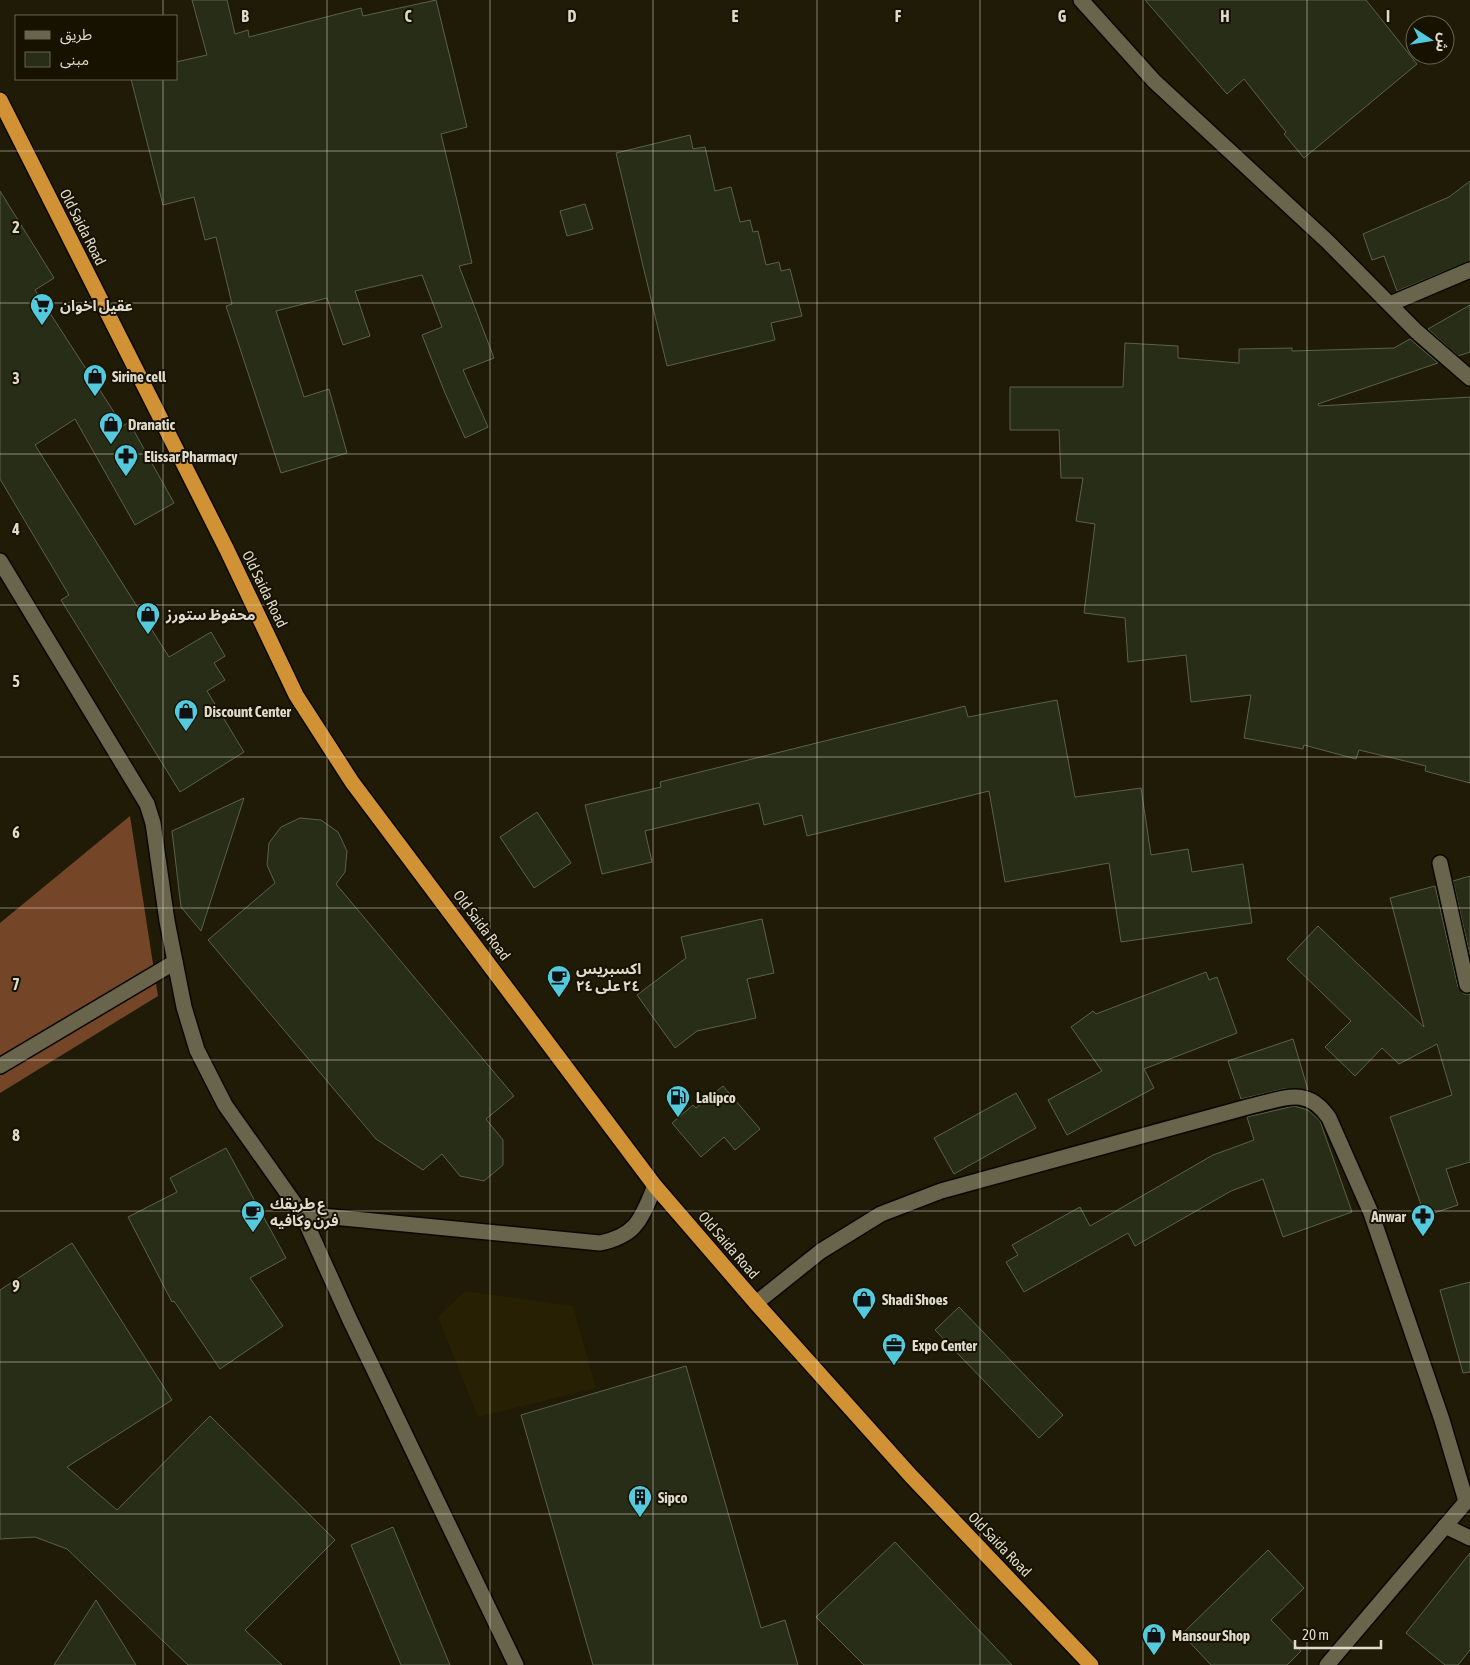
<svg xmlns="http://www.w3.org/2000/svg" width="1470" height="1665" viewBox="0 0 1470 1665" font-family="'Asap Condensed','Noto Sans Arabic',sans-serif">
	<style>
		.built { fill: #272003 }
		.forest { fill: #754528 }
		.building { fill: #282d18; stroke: #5b614a }
		.lines { fill: none; stroke-linecap: round; stroke-linejoin: round }
		.street-casing { stroke: #0a0600; stroke-width: 18 }
		.highway-casing { stroke: #0a0600; stroke-width: 18 }
		.street { stroke: #69644c; stroke-width: 15 }
		.highway { stroke: #d09234; stroke-width: 15 }
		.grid { fill: none; stroke: #dedbce; stroke-width: 1; stroke-opacity: 0.55 }
		.labels { text-anchor: middle; dominant-baseline: central; stroke-width: 4; stroke-linejoin: round; paint-order: stroke }
		.street-label { font-size: 15px; fill: #dedbce; stroke: #171200 }
		.poi-label { font-size: 15px; font-weight: bold; fill: #dedbce; stroke: #171200; text-anchor: start }
		.grid-label { font-size: 16px; text-anchor: middle; font-weight: bold; fill: #dedbce; stroke: #171200; stroke-width: 4; stroke-linejoin: round; paint-order: stroke }
	</style>
	<rect width="100%" height="100%" fill="#201b06"/>
	<path class="built" d="M 465,1291 L 573,1306 L 596,1388 L 478,1417 L 438,1317 Z"/>
	<path class="forest" d="M 130,816 L 158,996 L 0,1093 L 0,923 Z"/>
	<g class="building">
		<path d="M 192,0 L 227,0 L 235,34 L 248,30 L 249,37 L 361,8 L 363,16 L 436,0 L 467,127 L 441,134 L 472,263 L 459,266 L 494,358 L 463,370 L 488,427 L 465,438 L 445,393 L 422,335 L 442,327 L 422,275 L 355,291 L 370,336 L 343,345 L 327,298 L 276,311 L 304,397 L 329,389 L 347,453 L 281,473 L 226,306 L 232,304 L 216,237 L 205,240 L 194,197 L 163,205 L 131,79 L 176,79 L 176,62 L 207,55 Z"/>
		<path d="M 1145,0 L 1366,0 L 1417,64 L 1304,158 L 1284,134 L 1286,132 L 1244,79 L 1227,94 Z"/>
		<path d="M 690,135 L 693,149 L 705,147 L 715,191 L 731,187 L 740,222 L 750,220 L 753,232 L 758,231 L 766,265 L 779,262 L 781,271 L 790,269 L 802,316 L 771,323 L 775,340 L 667,366 L 616,153 Z"/>
		<path d="M 1470,181 L 1470,261 L 1397,291 L 1384,256 L 1372,260 L 1363,234 L 1449,197 Z"/>
		<path d="M 0,191 L 54,278 L 35,290 L 123,426 L 129,422 L 174,503 L 135,525 L 75,419 L 35,445 L 169,657 L 211,632 L 225,656 L 214,663 L 225,680 L 207,691 L 244,752 L 180,792 L 61,600 L 69,595 L 0,479 Z"/>
		<path d="M 585,204 L 593,229 L 567,236 L 560,211 Z"/>
		<path d="M 1470,305 L 1470,352 L 1458,356 L 1428,329 Z"/>
		<path d="M 1410,339 L 1438,363 L 1318,404 L 1319,406 L 1470,397 L 1470,783 L 1425,771 L 1426,766 L 1359,750 L 1356,759 L 1304,745 L 1303,749 L 1244,738 L 1251,695 L 1191,702 L 1186,655 L 1128,662 L 1125,618 L 1084,613 L 1095,524 L 1076,521 L 1083,478 L 1061,478 L 1059,430 L 1010,430 L 1010,387 L 1123,387 L 1125,343 L 1178,346 L 1178,358 L 1239,363 L 1239,349 L 1292,348 L 1292,351 L 1394,348 Z"/>
		<path d="M 1057,700 L 1075,797 L 1141,788 L 1151,855 L 1188,849 L 1192,872 L 1243,864 L 1252,923 L 1121,942 L 1109,863 L 1005,882 L 989,791 L 807,836 L 802,815 L 764,825 L 759,803 L 645,831 L 652,862 L 602,874 L 585,805 L 661,787 L 660,782 L 965,706 L 968,717 Z"/>
		<path d="M 244,798 L 201,931 L 181,907 L 172,831 Z"/>
		<path d="M 537,812 L 571,863 L 534,888 L 500,837 Z"/>
		<path d="M 300,818 L 321,820 L 338,832 L 347,851 L 345,872 L 336,884 L 514,1096 L 486,1119 L 503,1140 L 503,1165 L 484,1181 L 460,1176 L 442,1154 L 423,1170 L 376,1139 L 208,940 L 275,883 L 267,865 L 269,843 L 281,827 Z"/>
		<path d="M 1470,876 L 1470,955 L 1453,881 Z"/>
		<path d="M 1435,886 L 1458,987 L 1464,994 L 1470,994 L 1470,1162 L 1446,1169 L 1458,1205 L 1425,1216 L 1390,1117 L 1452,1095 L 1437,1044 L 1399,1064 L 1382,1048 L 1355,1076 L 1325,1047 L 1351,1021 L 1287,959 L 1318,926 L 1424,1027 L 1390,898 Z"/>
		<path d="M 762,919 L 774,973 L 747,979 L 756,1018 L 697,1031 L 675,1048 L 637,995 L 686,958 L 681,937 Z"/>
		<path d="M 1206,972 L 1209,980 L 1217,977 L 1237,1033 L 1144,1069 L 1154,1088 L 1067,1135 L 1048,1100 L 1102,1071 L 1071,1027 L 1093,1011 L 1096,1014 Z"/>
		<path d="M 1293,1039 L 1308,1090 L 1283,1089 L 1241,1099 L 1228,1061 Z"/>
		<path d="M 723,1086 L 760,1129 L 735,1150 L 724,1137 L 701,1157 L 672,1123 L 693,1105 L 696,1108 Z"/>
		<path d="M 1016,1093 L 1036,1128 L 954,1174 L 934,1138 Z"/>
		<path d="M 1294,1106 L 1308,1110 L 1320,1121 L 1352,1212 L 1283,1237 L 1263,1179 L 1231,1191 L 1135,1246 L 1128,1233 L 1024,1292 L 1006,1262 L 1018,1255 L 1012,1245 L 1080,1207 L 1090,1226 L 1213,1155 L 1254,1140 L 1247,1117 Z"/>
		<path d="M 226,1148 L 286,1258 L 250,1278 L 283,1326 L 220,1369 L 174,1301 L 172,1302 L 128,1217 L 177,1192 L 170,1178 Z"/>
		<path d="M 72,1243 L 172,1400 L 67,1467 L 117,1510 L 210,1416 L 335,1540 L 245,1630 L 282,1665 L 188,1665 L 67,1549 L 35,1537 L 0,1539 L 0,1290 Z"/>
		<path d="M 1470,1282 L 1470,1372 L 1463,1373 L 1440,1290 Z"/>
		<path d="M 959,1307 L 1063,1415 L 1039,1438 L 935,1330 Z"/>
		<path d="M 686,1366 L 761,1628 L 785,1620 L 798,1665 L 593,1665 L 521,1415 Z"/>
		<path d="M 393,1527 L 450,1665 L 401,1665 L 351,1545 Z"/>
		<path d="M 895,1542 L 1012,1665 L 864,1665 L 816,1617 Z"/>
		<path d="M 1268,1550 L 1304,1588 L 1271,1620 L 1301,1651 L 1287,1665 L 1211,1665 L 1182,1634 Z"/>
		<path d="M 1470,1553 L 1470,1650 L 1458,1665 L 1445,1665 L 1406,1633 Z"/>
		<path d="M 96,1600 L 136,1665 L 54,1665 Z"/>
	</g>
	<g class="lines">
		<g class="street-casing">
			<g id="street">
				<path d="M 1081,0 L 1154,81 L 1328,242 L 1416,331 L 1470,378"/>
				<path d="M 1390,304 L 1470,270"/>
				<path d="M 0,561 L 147,804 L 153,823 L 167,921 L 184,1007 L 197,1050 L 225,1105 L 302,1214 L 349,1318 L 516,1665"/>
				<path d="M 1440,863 L 1467,985 L 1470,984"/>
				<path d="M 0,1066 L 175,962"/>
				<path d="M 302,1214 L 600,1243 C 638,1235 641,1218 655,1186"/>
				<path d="M 756,1303 L 821,1251 L 881,1214 L 941,1191 L 1251,1106 C 1284,1099 1307,1085 1329,1118 L 1371,1213 L 1442,1420 L 1466,1501"/>
				<path d="M 1445,1526 L 1470,1538"/>
				<path d="M 1327,1665 L 1470,1497"/>
			</g>
		</g>
		<g class="highway-casing">
			<path id="highway" d="M 0,100 L 227,550 L 296,695 L 352,782 L 655,1186 L 756,1303 L 911,1476 L 1091,1665"/>
		</g>
		<use href="#street" class="street"/>
		<use href="#highway" class="highway"/>
	</g>
	<path class="grid" d="M 163,0 L 163,16M 327,0 L 327,1665M 490,0 L 490,1665M 653,0 L 653,1665M 817,0 L 817,1665M 980,0 L 980,1665M 1143,0 L 1143,1665M 1307,0 L 1307,1665M 163,79 L 163,1665M 0,151 L 1470,151M 0,303 L 1470,303M 0,454 L 1470,454M 0,605 L 1470,605M 0,757 L 1470,757M 0,908 L 1470,908M 0,1060 L 1470,1060M 0,1211 L 1470,1211M 0,1362 L 1470,1362M 0,1514 L 1470,1514"/>
	<defs>
		<g id="supermarket-pin" transform="scale(1.25)"><path d="M0 17L-7.5 6A9.5 9.5 0 1 1 7.5 6Z" fill="#54cade" stroke="#171200"/><path d="M-6-5.5h2.5l.6 2H6L4.5 2H-2.5L-4.4-4H-6ZM-1.5 3.2a1.3 1.3 0 1 0 .1 0ZM3 3.2a1.3 1.3 0 1 0 .1 0Z" fill="#111"/></g>
		<g id="shop-pin" transform="scale(1.25)"><path d="M0 17L-7.5 6A9.5 9.5 0 1 1 7.5 6Z" fill="#54cade" stroke="#171200"/><path d="M-5-2.5h2.3a2.7 3.5 0 0 1 5.4 0H5L5.5 6h-11ZM-1.5-2.5h3a1.5 2.3 0 0 0-3 0Z" fill="#111"/></g>
		<g id="pharmacy-pin" transform="scale(1.25)"><path d="M0 17L-7.5 6A9.5 9.5 0 1 1 7.5 6Z" fill="#54cade" stroke="#171200"/><path d="M-2-6h4v4h4v4h-4v4h-4v-4h-4v-4h4Z" fill="#111"/></g>
		<g id="cafe-pin" transform="scale(1.25)"><path d="M0 17L-7.5 6A9.5 9.5 0 1 1 7.5 6Z" fill="#54cade" stroke="#171200"/><path d="M-5.5-4.5H6V0H3Q3 3.5 0 3.5H-2.5Q-5.5 3.5-5.5 0ZM3-3.2v2h1.7v-2ZM-6 4.5H4V6H-6Z" fill="#111"/></g>
		<g id="fuel-pin" transform="scale(1.25)"><path d="M0 17L-7.5 6A9.5 9.5 0 1 1 7.5 6Z" fill="#54cade" stroke="#171200"/><path d="M-5.5-6h7V0h2V4h1.3V-2.5L3-4.5l.8-.8L6-3V5H2.5V1h-1V6h-7ZM-4.2-4.7v3.2H.2V-4.7Z" fill="#111"/></g>
		<g id="office-pin" transform="scale(1.25)"><path d="M0 17L-7.5 6A9.5 9.5 0 1 1 7.5 6Z" fill="#54cade" stroke="#171200"/><path d="M-6-3h4V-5.5h4V-3h4V5H-6ZM-1-4.5V-3h2v-1.5ZM-6 0V1H6V0Z" fill="#111"/></g>
		<g id="building-pin" transform="scale(1.25)"><path d="M0 17L-7.5 6A9.5 9.5 0 1 1 7.5 6Z" fill="#54cade" stroke="#171200"/><path d="M-4-6H4V6H1V3H-1V6H-4ZM-2.5-4.3h1.7v1.8h-1.7ZM.8-4.3h1.7v1.8H.8ZM-2.5-1h1.7V.8h-1.7ZM.8-1h1.7V.8H.8Z" fill="#111"/></g>
	</defs>
	<g fill-rule="evenodd">
		<use href="#supermarket-pin" x="42" y="305"/>
		<use href="#shop-pin" x="95" y="376"/>
		<use href="#shop-pin" x="111" y="424"/>
		<use href="#pharmacy-pin" x="126" y="456"/>
		<use href="#shop-pin" x="148" y="614"/>
		<use href="#shop-pin" x="186" y="711"/>
		<use href="#cafe-pin" x="559" y="977"/>
		<use href="#fuel-pin" x="678" y="1097"/>
		<use href="#cafe-pin" x="253" y="1212"/>
		<use href="#pharmacy-pin" x="1423" y="1216"/>
		<use href="#shop-pin" x="864" y="1299"/>
		<use href="#office-pin" x="894" y="1345"/>
		<use href="#building-pin" x="640" y="1497"/>
		<use href="#shop-pin" x="1154" y="1635"/>
	</g>
	<g class="labels">
		<g class="street-label">
			<text transform="translate(83 227) rotate(63)">Old Saida Road</text>
			<text transform="translate(265 589) rotate(64)">Old Saida Road</text>
			<text transform="translate(482 925) rotate(53)">Old Saida Road</text>
			<text transform="translate(729 1245) rotate(49)">Old Saida Road</text>
			<text transform="translate(1000 1544) rotate(46)">Old Saida Road</text>
		</g>
		<g class="poi-label">
			<text x="60" y="305">عقيل اخوان</text>
			<text x="112" y="376">Sirine cell</text>
			<text x="128" y="424">Dranatic</text>
			<text x="144" y="456">Elissar Pharmacy</text>
			<text x="166" y="614">محفوظ ستورز</text>
			<text x="204" y="711">Discount Center</text>
			<text x="576" y="968">اكسبريس<tspan x="576" dy="17">٢٤ على ٢٤</tspan></text>
			<text x="696" y="1097">Lalipco</text>
			<text x="270" y="1203">ع طريقك<tspan x="270" dy="17">فرن وكافيه</tspan></text>
			<text x="1406" y="1216" text-anchor="end">Anwar</text>
			<text x="882" y="1299">Shadi Shoes</text>
			<text x="912" y="1345">Expo Center</text>
			<text x="658" y="1497">Sipco</text>
			<text x="1172" y="1635">Mansour Shop</text>
		</g>
	</g>
	<g class="grid-label">
		<text x="245" y="22">B</text>
		<text x="408" y="22">C</text>
		<text x="572" y="22">D</text>
		<text x="735" y="22">E</text>
		<text x="898" y="22">F</text>
		<text x="1062" y="22">G</text>
		<text x="1225" y="22">H</text>
		<text x="1388" y="22">I</text>
		<text x="16" y="233">2</text>
		<text x="16" y="384">3</text>
		<text x="16" y="535">4</text>
		<text x="16" y="687">5</text>
		<text x="16" y="838">6</text>
		<text x="16" y="990">7</text>
		<text x="16" y="1141">8</text>
		<text x="16" y="1292">9</text>
	</g>
	<rect x="15" y="15" width="162" height="65" fill="#171200" stroke="#676252"/>
	<rect x="25" y="31" width="25" height="8" fill="#69644c" stroke="#676252"/>
	<text x="60" y="40" font-size="15" fill="#dedbce">طريق</text>
	<rect x="25" y="52" width="25" height="15" fill="#282d18" stroke="#676252"/>
	<text x="60" y="65" font-size="15" fill="#dedbce">مبنى</text>
	<g transform="translate(1430 40) rotate(102)"><circle r="24" fill="#171200" stroke="#676252"/>
	<path d="M0-4L9 19L0 12L-9 19Z" fill="#54cade"/>
	<text y="-8" font-size="14" font-weight="bold" text-anchor="middle" fill="#dedbce">ش</text>
	</g>
	<path d="M1295 1640v8h86v-8" fill="none" stroke="#dedbce" stroke-width="2.5"/>
	<text x="1302" y="1640" font-size="15" fill="#dedbce" stroke="#171200" stroke-width="4" paint-order="stroke">20 m</text>
</svg>
